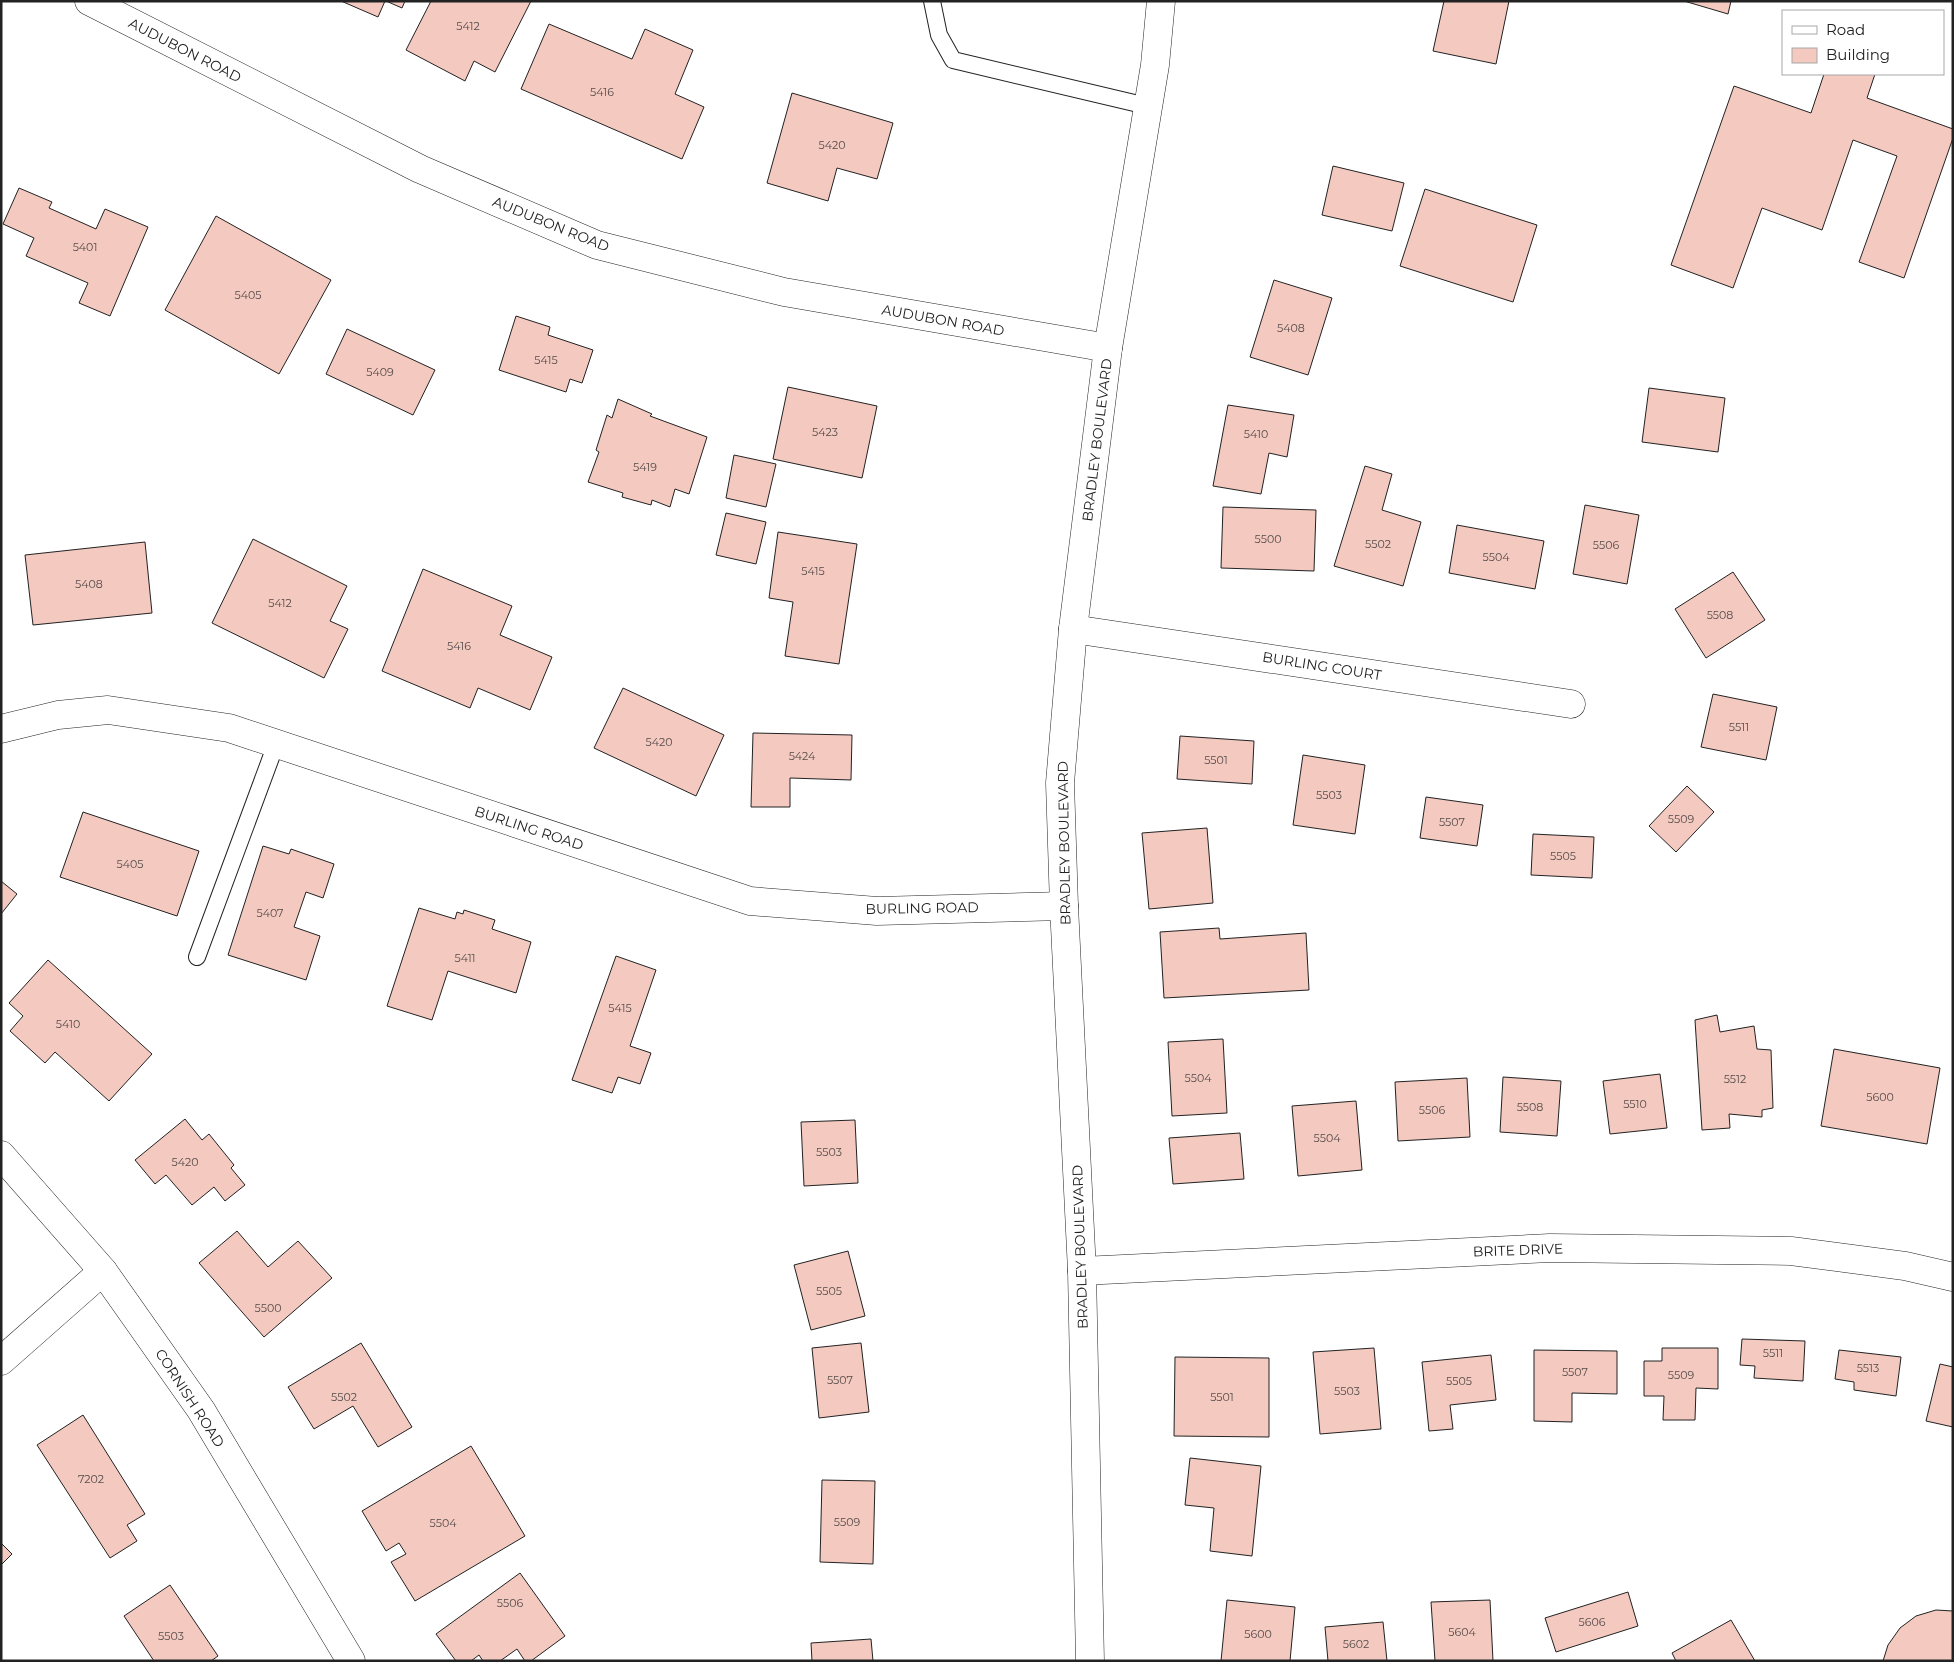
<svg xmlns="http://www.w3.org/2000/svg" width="1954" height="1662" viewBox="0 0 1954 1662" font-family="Montserrat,sans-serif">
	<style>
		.building { fill: #f3c9c0; stroke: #222 }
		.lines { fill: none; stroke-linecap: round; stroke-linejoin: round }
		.service-casing { stroke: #222; stroke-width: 18 }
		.minor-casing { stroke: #222; stroke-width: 29 }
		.secondary-casing { stroke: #222; stroke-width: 29 }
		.service { stroke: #fff; stroke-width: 16 }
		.minor { stroke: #fff; stroke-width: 28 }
		.secondary { stroke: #fff; stroke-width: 28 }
		.labels { text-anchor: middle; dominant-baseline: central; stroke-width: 4; stroke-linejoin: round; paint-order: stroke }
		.number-label { font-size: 11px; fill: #564c4a }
		.street-label { font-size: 14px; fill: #222; stroke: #fff }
	</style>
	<rect width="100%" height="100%" fill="#fff"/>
	<g class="building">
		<path d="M 341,1 L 385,1 L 378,17 Z"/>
		<path d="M 386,1 L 405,1 L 402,8 Z"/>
		<path d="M 431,1 L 531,1 L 495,72 L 474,61 L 465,81 L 406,50 Z"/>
		<path d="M 1444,1 L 1509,1 L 1496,64 L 1433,51 Z"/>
		<path d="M 1684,1 L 1731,1 L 1728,14 Z"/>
		<path d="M 549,24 L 632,59 L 645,29 L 693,50 L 675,94 L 704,107 L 682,159 L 521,89 Z"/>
		<path d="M 1824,74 L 1875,74 L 1867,98 L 1953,129 L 1953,138 L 1904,278 L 1859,262 L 1897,156 L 1853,140 L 1822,230 L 1762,208 L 1733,288 L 1671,265 L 1734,86 L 1811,113 Z"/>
		<path d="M 792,93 L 893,123 L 877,179 L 837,168 L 828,201 L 767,183 Z"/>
		<path d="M 1333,166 L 1404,183 L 1392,231 L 1322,215 Z"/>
		<path d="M 19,188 L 52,202 L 49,208 L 96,229 L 105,209 L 148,227 L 110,316 L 79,303 L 88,283 L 26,256 L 34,238 L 3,224 Z"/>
		<path d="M 1425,189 L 1537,225 L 1513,302 L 1400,266 Z"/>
		<path d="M 216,216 L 331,280 L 279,374 L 165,310 Z"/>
		<path d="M 1274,280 L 1332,298 L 1308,375 L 1250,357 Z"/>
		<path d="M 516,316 L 550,327 L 548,335 L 593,350 L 582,383 L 570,379 L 566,392 L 499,370 Z"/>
		<path d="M 347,329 L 435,370 L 413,415 L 326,374 Z"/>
		<path d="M 788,387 L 877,406 L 862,478 L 773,459 Z"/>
		<path d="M 1649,388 L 1725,398 L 1718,452 L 1642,442 Z"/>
		<path d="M 618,399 L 652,414 L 650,416 L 707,437 L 689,494 L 675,489 L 670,507 L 652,500 L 651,505 L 622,497 L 623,493 L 588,482 L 599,452 L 596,450 L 607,415 L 612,418 Z"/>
		<path d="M 1228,405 L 1294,415 L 1287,457 L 1269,453 L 1261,494 L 1213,486 Z"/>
		<path d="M 734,455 L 776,464 L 766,507 L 726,498 Z"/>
		<path d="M 1365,466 L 1392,474 L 1382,510 L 1421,522 L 1403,586 L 1334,566 Z"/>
		<path d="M 1585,505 L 1639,515 L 1627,584 L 1573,574 Z"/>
		<path d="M 1223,507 L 1316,510 L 1314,571 L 1221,568 Z"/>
		<path d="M 726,513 L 766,522 L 756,564 L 716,555 Z"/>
		<path d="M 1457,525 L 1544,541 L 1535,589 L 1449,573 Z"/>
		<path d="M 778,532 L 857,544 L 839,664 L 785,656 L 793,602 L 769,598 Z"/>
		<path d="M 253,539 L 347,586 L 330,621 L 348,629 L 324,678 L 212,623 Z"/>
		<path d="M 145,542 L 152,613 L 33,625 L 25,555 Z"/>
		<path d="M 423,569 L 512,606 L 500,635 L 552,657 L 530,710 L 478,688 L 470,708 L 382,671 Z"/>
		<path d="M 1733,572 L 1765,620 L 1706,658 L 1675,609 Z"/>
		<path d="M 623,688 L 724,735 L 696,796 L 594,748 Z"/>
		<path d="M 1713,694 L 1777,707 L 1766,760 L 1701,747 Z"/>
		<path d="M 753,733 L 852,735 L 851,780 L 790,778 L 790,807 L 751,807 Z"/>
		<path d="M 1180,736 L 1254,741 L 1252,784 L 1177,779 Z"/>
		<path d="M 1303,755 L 1365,765 L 1355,834 L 1293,825 Z"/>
		<path d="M 1687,786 L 1714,812 L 1676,852 L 1649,826 Z"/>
		<path d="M 1426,797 L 1483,805 L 1477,846 L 1420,838 Z"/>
		<path d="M 83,812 L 199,851 L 177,916 L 60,877 Z"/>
		<path d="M 1207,828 L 1213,903 L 1149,909 L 1142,833 Z"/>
		<path d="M 1533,834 L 1594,837 L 1592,878 L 1531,875 Z"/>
		<path d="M 263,846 L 289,854 L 291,849 L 334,864 L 323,898 L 306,892 L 294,927 L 320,936 L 306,980 L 228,955 Z"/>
		<path d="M 1,881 L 17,894 L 1,914 Z"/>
		<path d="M 419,908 L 455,919 L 457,912 L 463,914 L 464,910 L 495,920 L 492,929 L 531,942 L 516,993 L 448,971 L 432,1020 L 387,1006 Z"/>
		<path d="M 1219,928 L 1220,939 L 1306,933 L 1309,990 L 1164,998 L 1160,932 Z"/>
		<path d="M 616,956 L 656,970 L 630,1046 L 651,1053 L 640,1084 L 618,1077 L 612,1093 L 572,1080 Z"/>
		<path d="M 48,960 L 152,1054 L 109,1101 L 55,1052 L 45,1063 L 10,1031 L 23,1016 L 9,1003 Z"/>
		<path d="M 1717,1015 L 1720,1032 L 1754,1026 L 1757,1049 L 1771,1050 L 1773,1108 L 1762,1110 L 1762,1117 L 1729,1114 L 1730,1128 L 1702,1130 L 1695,1020 Z"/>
		<path d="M 1223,1039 L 1227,1113 L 1172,1116 L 1168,1042 Z"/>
		<path d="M 1834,1049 L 1940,1068 L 1927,1144 L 1821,1126 Z"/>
		<path d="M 1660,1074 L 1667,1128 L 1610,1134 L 1603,1081 Z"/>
		<path d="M 1503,1077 L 1561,1081 L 1557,1136 L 1500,1132 Z"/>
		<path d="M 1467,1078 L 1470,1137 L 1398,1141 L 1395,1082 Z"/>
		<path d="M 1356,1101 L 1362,1170 L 1298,1176 L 1292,1106 Z"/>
		<path d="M 185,1119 L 202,1140 L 209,1134 L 234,1165 L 231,1168 L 245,1185 L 225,1201 L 214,1187 L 192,1205 L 166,1175 L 155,1184 L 135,1160 Z"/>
		<path d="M 855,1120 L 858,1183 L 804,1186 L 801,1122 Z"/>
		<path d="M 1240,1133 L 1244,1179 L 1173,1184 L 1169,1138 Z"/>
		<path d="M 237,1231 L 268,1267 L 298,1241 L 332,1278 L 264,1337 L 199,1263 Z"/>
		<path d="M 848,1251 L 865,1316 L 811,1330 L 794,1265 Z"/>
		<path d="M 1742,1339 L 1805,1341 L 1803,1381 L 1754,1378 L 1755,1366 L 1740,1365 Z"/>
		<path d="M 361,1343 L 412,1427 L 378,1447 L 353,1406 L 314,1429 L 288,1387 Z"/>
		<path d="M 861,1343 L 869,1412 L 819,1418 L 812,1348 Z"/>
		<path d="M 1374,1348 L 1381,1429 L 1320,1434 L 1313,1352 Z"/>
		<path d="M 1662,1348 L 1718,1348 L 1718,1389 L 1696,1388 L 1695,1420 L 1663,1420 L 1664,1396 L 1644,1396 L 1644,1361 L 1662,1361 Z"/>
		<path d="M 1534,1350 L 1617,1351 L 1617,1394 L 1572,1393 L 1572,1422 L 1534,1421 Z"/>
		<path d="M 1839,1350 L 1901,1357 L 1896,1396 L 1854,1390 L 1854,1382 L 1835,1379 Z"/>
		<path d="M 1491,1355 L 1496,1400 L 1450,1405 L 1453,1429 L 1429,1431 L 1422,1362 Z"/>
		<path d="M 1175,1357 L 1269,1358 L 1269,1437 L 1174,1436 Z"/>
		<path d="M 1940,1364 L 1953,1367 L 1953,1427 L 1926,1421 Z"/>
		<path d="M 83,1415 L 145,1514 L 127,1525 L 137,1541 L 110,1558 L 37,1445 Z"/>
		<path d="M 471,1446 L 525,1536 L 415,1601 L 391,1562 L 406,1554 L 399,1543 L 386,1551 L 362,1511 Z"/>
		<path d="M 1190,1458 L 1261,1466 L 1252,1556 L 1210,1551 L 1214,1508 L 1185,1505 Z"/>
		<path d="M 822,1480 L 875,1481 L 873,1564 L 820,1562 Z"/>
		<path d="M 1,1543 L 12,1554 L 1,1565 Z"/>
		<path d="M 520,1573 L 565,1636 L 531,1661 L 525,1661 L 517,1649 L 500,1661 L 483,1661 L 479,1655 L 471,1661 L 456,1661 L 436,1634 Z"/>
		<path d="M 170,1585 L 218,1656 L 211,1661 L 154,1661 L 124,1616 Z"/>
		<path d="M 1628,1592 L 1638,1626 L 1556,1652 L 1545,1618 Z"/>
		<path d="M 1227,1600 L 1295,1607 L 1290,1661 L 1221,1661 Z"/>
		<path d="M 1490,1600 L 1493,1661 L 1435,1661 L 1431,1602 Z"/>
		<path d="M 1936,1610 L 1953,1611 L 1953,1661 L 1883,1661 L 1888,1645 L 1900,1628 L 1916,1616 Z"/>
		<path d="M 1731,1620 L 1755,1661 L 1676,1661 L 1672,1653 Z"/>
		<path d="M 1383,1622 L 1387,1661 L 1328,1661 L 1325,1627 Z"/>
		<path d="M 871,1639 L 873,1661 L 812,1661 L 811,1643 Z"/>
	</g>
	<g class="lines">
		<g class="service-casing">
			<g id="service">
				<path d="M 932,1 L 939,35 L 953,60 L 1147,106"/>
				<path d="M 197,957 L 276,744"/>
			</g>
		</g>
		<g class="minor-casing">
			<g id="minor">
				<path d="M 89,1 L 420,169 L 597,245 L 784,292 L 1108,348"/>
				<path d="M 1073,629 L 1571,704"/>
				<path d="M 1,729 L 58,715 L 108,710 L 229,728 L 750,901 L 877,911 L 1064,906"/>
				<path d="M 1,1155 L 103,1271 L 201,1410 L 351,1661"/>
				<path d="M 1082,1271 L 1550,1248 L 1791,1251 L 1905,1266 L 1953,1277"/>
				<path d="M 1,1361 L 103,1271"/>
			</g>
		</g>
		<g class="secondary-casing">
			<path id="secondary" d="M 1090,1661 L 1082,1271 L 1064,906 L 1060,783 L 1073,629 L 1108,348 L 1155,65 L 1161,1"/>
		</g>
		<use href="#service" class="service"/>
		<use href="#minor" class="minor"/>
		<use href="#secondary" class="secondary"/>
	</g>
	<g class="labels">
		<g class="number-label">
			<text x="468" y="26">5412</text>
			<text x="602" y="92">5416</text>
			<text x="832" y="145">5420</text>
			<text x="85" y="247">5401</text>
			<text x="248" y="295">5405</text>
			<text x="1291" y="328">5408</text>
			<text x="546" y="360">5415</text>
			<text x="380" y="372">5409</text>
			<text x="825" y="432">5423</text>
			<text x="1256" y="434">5410</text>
			<text x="645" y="467">5419</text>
			<text x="1268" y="539">5500</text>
			<text x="1378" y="544">5502</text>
			<text x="1606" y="545">5506</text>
			<text x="1496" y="557">5504</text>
			<text x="813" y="571">5415</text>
			<text x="89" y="584">5408</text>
			<text x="280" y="603">5412</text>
			<text x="1720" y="615">5508</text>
			<text x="459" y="646">5416</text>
			<text x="1739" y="727">5511</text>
			<text x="659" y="742">5420</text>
			<text x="802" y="756">5424</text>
			<text x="1216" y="760">5501</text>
			<text x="1329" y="795">5503</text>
			<text x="1681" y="819">5509</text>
			<text x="1452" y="822">5507</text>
			<text x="1563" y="856">5505</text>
			<text x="130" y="864">5405</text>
			<text x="270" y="913">5407</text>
			<text x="465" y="958">5411</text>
			<text x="620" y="1008">5415</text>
			<text x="68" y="1024">5410</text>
			<text x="1198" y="1078">5504</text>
			<text x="1735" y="1079">5512</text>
			<text x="1880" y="1097">5600</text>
			<text x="1635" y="1104">5510</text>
			<text x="1530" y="1107">5508</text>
			<text x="1432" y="1110">5506</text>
			<text x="1327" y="1138">5504</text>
			<text x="829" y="1152">5503</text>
			<text x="185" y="1162">5420</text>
			<text x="829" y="1291">5505</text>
			<text x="268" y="1308">5500</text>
			<text x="1773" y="1353">5511</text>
			<text x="1868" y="1368">5513</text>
			<text x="1575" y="1372">5507</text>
			<text x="1681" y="1375">5509</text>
			<text x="840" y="1380">5507</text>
			<text x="1459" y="1381">5505</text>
			<text x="1347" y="1391">5503</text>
			<text x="344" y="1397">5502</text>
			<text x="1222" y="1397">5501</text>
			<text x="91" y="1479">7202</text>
			<text x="847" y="1522">5509</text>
			<text x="443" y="1523">5504</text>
			<text x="510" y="1603">5506</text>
			<text x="1592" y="1622">5606</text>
			<text x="1462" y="1632">5604</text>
			<text x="1258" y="1634">5600</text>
			<text x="171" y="1636">5503</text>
			<text x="1356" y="1644">5602</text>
		</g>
		<g class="street-label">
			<text transform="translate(185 50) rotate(27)">AUDUBON ROAD</text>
			<text transform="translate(551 224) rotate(22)">AUDUBON ROAD</text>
			<text transform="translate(943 320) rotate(10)">AUDUBON ROAD</text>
			<text transform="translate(1097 440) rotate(-83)">BRADLEY BOULEVARD</text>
			<text transform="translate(1322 666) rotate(9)">BURLING COURT</text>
			<text transform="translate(529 828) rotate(18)">BURLING ROAD</text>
			<text transform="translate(1064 843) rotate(-91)">BRADLEY BOULEVARD</text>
			<text transform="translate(922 908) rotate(-1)">BURLING ROAD</text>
			<text transform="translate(1080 1247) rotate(-92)">BRADLEY BOULEVARD</text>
			<text transform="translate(1518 1250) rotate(-2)">BRITE DRIVE</text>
			<text transform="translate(190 1398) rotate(57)">CORNISH ROAD</text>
		</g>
	</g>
	<rect width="1954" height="1662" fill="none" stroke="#222222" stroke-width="5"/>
	<rect x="1782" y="10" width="162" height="65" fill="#ffffff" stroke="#a7a7a7"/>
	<rect x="1792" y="26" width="25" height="8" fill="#ffffff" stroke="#a7a7a7"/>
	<text x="1826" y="35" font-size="15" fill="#222222">Road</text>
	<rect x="1792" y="48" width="25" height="15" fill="#f3c9c0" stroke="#a7a7a7"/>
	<text x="1826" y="60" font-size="15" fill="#222222">Building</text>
</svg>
